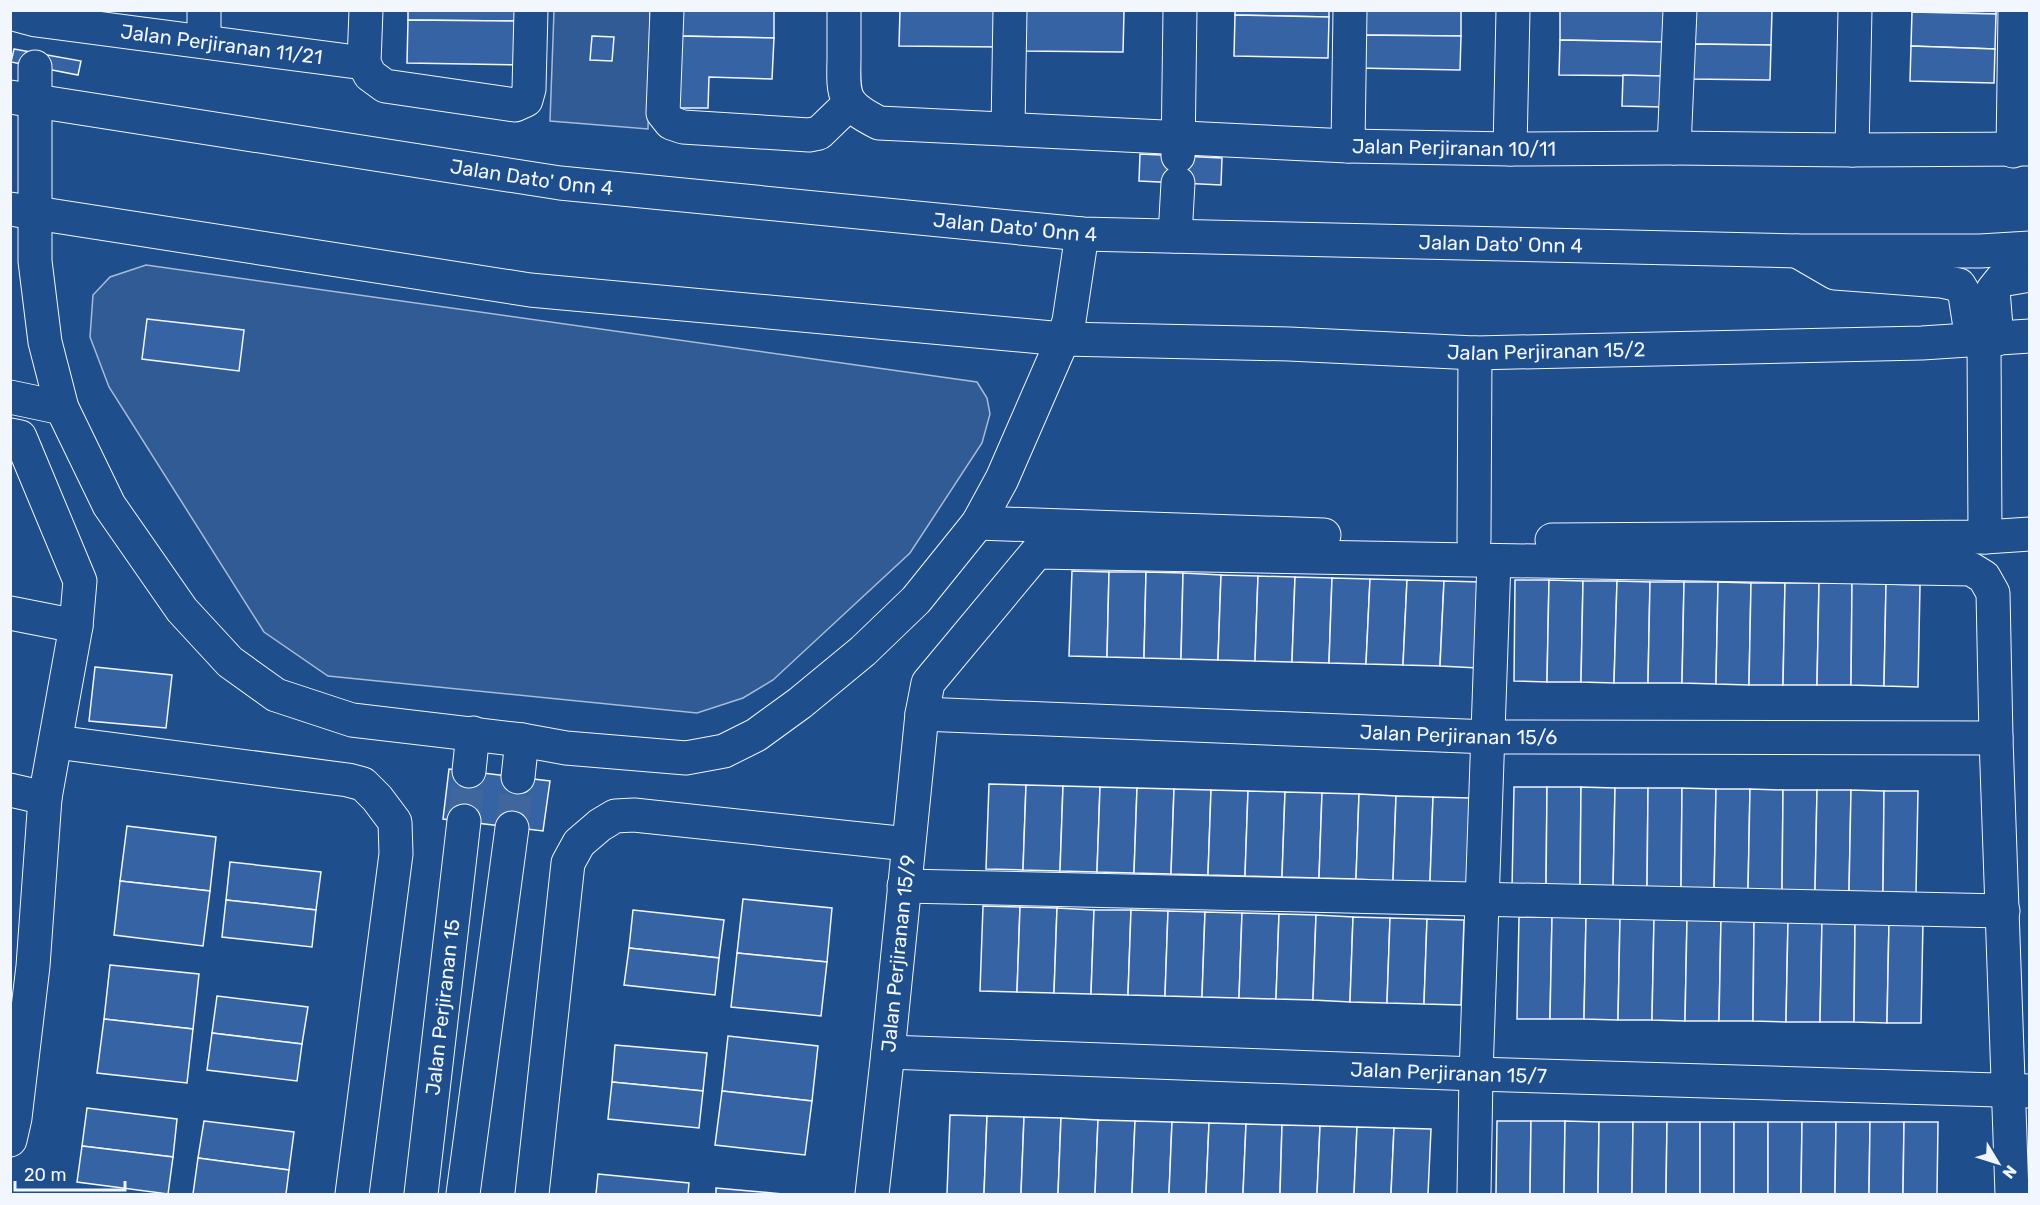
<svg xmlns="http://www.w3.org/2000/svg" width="2040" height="1205" viewBox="0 0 2040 1205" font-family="Rubik,sans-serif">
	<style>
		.built { fill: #305b95; stroke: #a8bbd7; stroke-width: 1.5 }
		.building { fill: #3563a3; stroke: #f2f6ff; stroke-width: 1.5 }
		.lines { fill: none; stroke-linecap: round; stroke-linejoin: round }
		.minor-tunnel { stroke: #3f679d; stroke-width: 33; stroke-dasharray: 33 16; stroke-linecap: butt }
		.minor-casing { stroke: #f2f6ff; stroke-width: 35 }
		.major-casing { stroke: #f2f6ff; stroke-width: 35 }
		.minor { stroke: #1f4e8c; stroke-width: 33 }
		.major { stroke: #1f4e8c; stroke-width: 33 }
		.labels { text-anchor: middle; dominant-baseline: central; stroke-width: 4.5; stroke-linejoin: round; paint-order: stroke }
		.street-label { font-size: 20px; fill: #f2f6ff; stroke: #1f4e8c }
	</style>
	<rect width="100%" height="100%" fill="#1f4e8c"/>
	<g class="built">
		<path d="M 554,11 L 650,11 L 648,129 L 550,121 Z"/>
		<path d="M 146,265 L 977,382 L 987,398 L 990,414 L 982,443 L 910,553 L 773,680 L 743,698 L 697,713 L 328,676 L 264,632 L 109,387 L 90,337 L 93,295 L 110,277 Z"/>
	</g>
	<g class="building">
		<path d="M 408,10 L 521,10 L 521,21 L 408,20 Z"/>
		<path d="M 680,10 L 774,10 L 774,38 L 679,36 Z"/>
		<path d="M 900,10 L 1000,10 L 1000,47 L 899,46 Z"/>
		<path d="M 1023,10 L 1124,11 L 1123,52 L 1023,51 Z"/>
		<path d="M 1235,10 L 1329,10 L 1329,17 L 1235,15 Z"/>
		<path d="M 1357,10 L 1461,10 L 1461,36 L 1357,35 Z"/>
		<path d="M 1560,10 L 1664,10 L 1663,42 L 1560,40 Z"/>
		<path d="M 1691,10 L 1772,11 L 1771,45 L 1691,44 Z"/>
		<path d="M 1912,10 L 1996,10 L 1996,14 L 1912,12 Z"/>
		<path d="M 1912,12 L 1996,14 L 1995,49 L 1911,46 Z"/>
		<path d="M 1235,15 L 1329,17 L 1328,58 L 1234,56 Z"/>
		<path d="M 408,20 L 521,21 L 520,65 L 407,63 Z"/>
		<path d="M 1357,35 L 1461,36 L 1460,70 L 1356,68 Z"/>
		<path d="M 592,36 L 614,37 L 612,61 L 590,60 Z"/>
		<path d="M 679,36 L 774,38 L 772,79 L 709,77 L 708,108 L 677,108 Z"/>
		<path d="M 1560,40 L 1663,42 L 1662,76 L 1559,75 Z"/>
		<path d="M 1691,44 L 1771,45 L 1770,80 L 1690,79 Z"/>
		<path d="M 1911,46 L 1995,49 L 1994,83 L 1910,81 Z"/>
		<path d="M 14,49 L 81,61 L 78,75 L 11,62 Z"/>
		<path d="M 1623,75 L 1662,76 L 1661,107 L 1622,106 Z"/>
		<path d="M 1140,154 L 1222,158 L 1221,185 L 1139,181 Z"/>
		<path d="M 147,319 L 244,330 L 239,371 L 142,359 Z"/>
		<path d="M 1072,571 L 1109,572 L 1107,657 L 1069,656 Z"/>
		<path d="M 1109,572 L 1146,572 L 1144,658 L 1107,657 Z"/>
		<path d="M 1146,572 L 1183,573 L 1181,659 L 1144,658 Z"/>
		<path d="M 1183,573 L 1221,575 L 1218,660 L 1181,659 Z"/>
		<path d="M 1221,575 L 1258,576 L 1255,661 L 1218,660 Z"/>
		<path d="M 1258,576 L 1295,577 L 1292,662 L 1255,661 Z"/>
		<path d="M 1295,577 L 1332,578 L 1329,663 L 1292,662 Z"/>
		<path d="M 1332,578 L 1370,579 L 1366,664 L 1329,663 Z"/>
		<path d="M 1370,579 L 1407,580 L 1403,665 L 1366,664 Z"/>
		<path d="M 1407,580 L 1444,581 L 1440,666 L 1403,665 Z"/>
		<path d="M 1515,580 L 1549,580 L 1547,682 L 1514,681 Z"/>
		<path d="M 1549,580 L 1583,581 L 1581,682 L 1547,682 Z"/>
		<path d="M 1444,581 L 1481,582 L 1478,668 L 1440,666 Z"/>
		<path d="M 1583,581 L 1617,581 L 1614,683 L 1581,682 Z"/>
		<path d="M 1617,581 L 1650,582 L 1648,683 L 1614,683 Z"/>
		<path d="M 1650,582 L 1684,582 L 1682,683 L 1648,683 Z"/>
		<path d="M 1684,582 L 1718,582 L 1716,684 L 1682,683 Z"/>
		<path d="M 1718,582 L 1751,583 L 1749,685 L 1716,684 Z"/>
		<path d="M 1751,583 L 1785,583 L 1783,685 L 1749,685 Z"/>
		<path d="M 1785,583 L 1819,583 L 1817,685 L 1783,685 Z"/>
		<path d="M 1819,583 L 1852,583 L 1851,685 L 1817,685 Z"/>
		<path d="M 1852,583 L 1886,584 L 1884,686 L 1851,685 Z"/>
		<path d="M 1886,584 L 1920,585 L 1918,687 L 1884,686 Z"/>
		<path d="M 95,667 L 172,675 L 166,728 L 89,721 Z"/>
		<path d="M 449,769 L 550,781 L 543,831 L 443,819 Z"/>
		<path d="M 989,784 L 1026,785 L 1023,870 L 986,869 Z"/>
		<path d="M 1026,785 L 1063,786 L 1060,871 L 1023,870 Z"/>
		<path d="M 1063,786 L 1100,787 L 1097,872 L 1060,871 Z"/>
		<path d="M 1100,787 L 1137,788 L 1134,873 L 1097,872 Z"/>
		<path d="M 1514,787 L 1547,787 L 1546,889 L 1512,889 Z"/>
		<path d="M 1547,787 L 1581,787 L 1580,889 L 1546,889 Z"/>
		<path d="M 1581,787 L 1615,788 L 1613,890 L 1580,889 Z"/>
		<path d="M 1137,788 L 1174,789 L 1171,874 L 1134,873 Z"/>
		<path d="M 1615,788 L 1648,788 L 1647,890 L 1613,890 Z"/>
		<path d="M 1648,788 L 1682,788 L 1681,890 L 1647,890 Z"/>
		<path d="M 1682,788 L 1716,789 L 1714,891 L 1681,890 Z"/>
		<path d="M 1174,789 L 1211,790 L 1208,875 L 1171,874 Z"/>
		<path d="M 1716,789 L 1750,789 L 1748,891 L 1714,891 Z"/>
		<path d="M 1750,789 L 1783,790 L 1782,892 L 1748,891 Z"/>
		<path d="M 1211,790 L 1248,791 L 1245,876 L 1208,875 Z"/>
		<path d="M 1783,790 L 1817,790 L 1815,892 L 1782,892 Z"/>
		<path d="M 1817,790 L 1851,790 L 1849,892 L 1815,892 Z"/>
		<path d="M 1851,790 L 1884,791 L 1883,892 L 1849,892 Z"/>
		<path d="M 1248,791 L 1285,792 L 1282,877 L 1245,876 Z"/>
		<path d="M 1884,791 L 1918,791 L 1916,893 L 1883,892 Z"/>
		<path d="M 1285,792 L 1322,793 L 1319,878 L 1282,877 Z"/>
		<path d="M 1322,793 L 1359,794 L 1356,879 L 1319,878 Z"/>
		<path d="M 1359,794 L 1396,796 L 1393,881 L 1356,879 Z"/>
		<path d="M 1396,796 L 1433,797 L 1430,882 L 1393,881 Z"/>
		<path d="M 1433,797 L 1470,798 L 1467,883 L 1430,882 Z"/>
		<path d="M 127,826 L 216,837 L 210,891 L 120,881 Z"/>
		<path d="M 230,862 L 321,872 L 316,910 L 226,900 Z"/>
		<path d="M 120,881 L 210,891 L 203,946 L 114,935 Z"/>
		<path d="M 743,899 L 832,908 L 827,962 L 737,953 Z"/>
		<path d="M 226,900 L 316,910 L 312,947 L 222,937 Z"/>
		<path d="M 983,906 L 1020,907 L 1017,992 L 980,991 Z"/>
		<path d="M 1020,907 L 1057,908 L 1054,993 L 1017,992 Z"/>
		<path d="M 1057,908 L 1094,910 L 1091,994 L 1054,993 Z"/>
		<path d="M 633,910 L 724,920 L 719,958 L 629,948 Z"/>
		<path d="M 1094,910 L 1131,910 L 1128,995 L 1091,994 Z"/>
		<path d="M 1131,910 L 1168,911 L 1165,996 L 1128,995 Z"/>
		<path d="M 1168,911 L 1205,912 L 1202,997 L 1165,996 Z"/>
		<path d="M 1205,912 L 1242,913 L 1239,998 L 1202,997 Z"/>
		<path d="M 1242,913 L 1279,914 L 1276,999 L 1239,998 Z"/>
		<path d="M 1279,914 L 1316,915 L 1313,1000 L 1276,999 Z"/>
		<path d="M 1316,915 L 1353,917 L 1350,1002 L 1313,1000 Z"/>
		<path d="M 1353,917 L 1390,918 L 1387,1003 L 1350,1002 Z"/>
		<path d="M 1519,917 L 1552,917 L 1550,1019 L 1517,1019 Z"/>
		<path d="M 1552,917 L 1586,917 L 1584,1019 L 1550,1019 Z"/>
		<path d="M 1586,917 L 1620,918 L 1618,1020 L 1584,1019 Z"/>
		<path d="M 1390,918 L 1427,919 L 1424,1004 L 1387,1003 Z"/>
		<path d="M 1620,918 L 1654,918 L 1652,1020 L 1618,1020 Z"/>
		<path d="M 1654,918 L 1687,919 L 1685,1021 L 1652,1020 Z"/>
		<path d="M 1427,919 L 1464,920 L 1461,1005 L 1424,1004 Z"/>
		<path d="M 1687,919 L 1721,919 L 1719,1021 L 1685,1021 Z"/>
		<path d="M 1721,919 L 1754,919 L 1753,1021 L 1719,1021 Z"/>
		<path d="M 1754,919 L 1788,920 L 1786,1022 L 1753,1021 Z"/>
		<path d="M 1788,920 L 1822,920 L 1820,1022 L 1786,1022 Z"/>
		<path d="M 1822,920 L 1855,921 L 1854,1022 L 1820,1022 Z"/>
		<path d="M 1855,921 L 1889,921 L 1887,1023 L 1854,1022 Z"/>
		<path d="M 1889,921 L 1923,921 L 1921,1023 L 1887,1023 Z"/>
		<path d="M 629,948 L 719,958 L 715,995 L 624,985 Z"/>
		<path d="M 737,953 L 827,962 L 821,1016 L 731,1007 Z"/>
		<path d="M 110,965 L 199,974 L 193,1029 L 104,1019 Z"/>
		<path d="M 217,996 L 308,1007 L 302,1044 L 212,1033 Z"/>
		<path d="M 104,1019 L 193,1029 L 187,1083 L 97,1073 Z"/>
		<path d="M 212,1033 L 302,1044 L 297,1081 L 207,1070 Z"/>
		<path d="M 728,1036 L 818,1046 L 812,1101 L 722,1091 Z"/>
		<path d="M 615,1045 L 707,1053 L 703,1091 L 612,1082 Z"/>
		<path d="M 612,1082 L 703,1091 L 699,1128 L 608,1119 Z"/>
		<path d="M 722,1091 L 812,1101 L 805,1155 L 715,1145 Z"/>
		<path d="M 87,1108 L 177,1119 L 173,1157 L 82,1146 Z"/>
		<path d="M 950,1115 L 987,1116 L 984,1194 L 947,1194 Z"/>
		<path d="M 987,1116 L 1024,1117 L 1021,1194 L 984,1194 Z"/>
		<path d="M 1024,1117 L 1061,1118 L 1058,1194 L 1021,1194 Z"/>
		<path d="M 1061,1118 L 1098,1120 L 1095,1194 L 1058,1194 Z"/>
		<path d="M 1098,1120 L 1135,1121 L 1132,1194 L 1095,1194 Z"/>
		<path d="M 204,1121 L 294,1132 L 289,1170 L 198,1158 Z"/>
		<path d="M 1135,1121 L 1172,1122 L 1169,1194 L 1132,1194 Z"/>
		<path d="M 1497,1121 L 1531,1121 L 1530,1194 L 1496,1194 Z"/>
		<path d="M 1531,1121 L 1565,1121 L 1564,1194 L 1530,1194 Z"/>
		<path d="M 1565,1121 L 1599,1122 L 1598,1194 L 1564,1194 Z"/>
		<path d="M 1172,1122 L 1209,1123 L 1206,1194 L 1169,1194 Z"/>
		<path d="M 1599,1122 L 1633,1122 L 1632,1194 L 1598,1194 Z"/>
		<path d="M 1633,1122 L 1667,1122 L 1666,1194 L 1632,1194 Z"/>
		<path d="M 1667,1122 L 1700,1122 L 1700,1194 L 1666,1194 Z"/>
		<rect x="1700" y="1122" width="34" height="72"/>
		<rect x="1734" y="1122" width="34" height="72"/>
		<path d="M 1768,1122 L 1802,1122 L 1801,1194 L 1768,1194 Z"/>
		<path d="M 1802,1122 L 1836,1122 L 1835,1194 L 1801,1194 Z"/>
		<path d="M 1836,1122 L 1870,1122 L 1869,1194 L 1835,1194 Z"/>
		<path d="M 1870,1122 L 1904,1122 L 1903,1194 L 1869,1194 Z"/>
		<path d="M 1904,1122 L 1938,1122 L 1937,1194 L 1903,1194 Z"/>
		<path d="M 1209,1123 L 1246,1124 L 1243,1194 L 1206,1194 Z"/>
		<path d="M 1246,1124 L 1282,1125 L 1280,1194 L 1243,1194 Z"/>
		<path d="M 1282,1125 L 1320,1126 L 1317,1194 L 1280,1194 Z"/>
		<path d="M 1320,1126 L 1357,1127 L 1354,1194 L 1317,1194 Z"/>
		<path d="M 1357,1127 L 1394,1128 L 1391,1194 L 1354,1194 Z"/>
		<path d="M 1394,1128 L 1431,1129 L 1428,1194 L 1391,1194 Z"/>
		<path d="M 82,1146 L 173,1157 L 168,1194 L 77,1182 Z"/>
		<path d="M 198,1158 L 289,1170 L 286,1194 L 193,1194 Z"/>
		<path d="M 598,1174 L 689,1183 L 688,1194 L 596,1194 Z"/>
		<path d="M 716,1188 L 783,1194 L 716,1194 Z"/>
	</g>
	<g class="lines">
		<g class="minor-tunnel">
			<path d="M 464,821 L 469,771"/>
			<path d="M 512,828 L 518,777"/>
		</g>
		<g class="minor-casing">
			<g id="minor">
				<path d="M 366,10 L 364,63 L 370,75 L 385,86 L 515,105 L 526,100 L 529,89 L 531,10"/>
				<path d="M 667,10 L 663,113 L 671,123 L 683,127 L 809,135 L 819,133 L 850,103"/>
				<path id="s1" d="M 844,10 C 844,27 844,43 844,59 C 843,97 843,105 879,123 L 1348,146 L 1510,149 L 1674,148 L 1852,150 L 2030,149"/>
				<path id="s2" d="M 10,13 L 36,20 L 364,63"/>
				<path d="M 204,40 L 204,10"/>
				<path d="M 35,67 L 35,261 L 45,342 L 62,408 L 109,505 L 182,610 L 230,662 L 276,695 L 352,720 L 522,740 L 566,748 L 686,758 L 724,751 L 756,735 L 800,703 L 863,651 L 916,600 L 978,523 L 1002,479 L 1063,339 L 1069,321 L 1082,234"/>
				<path d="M 1008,129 L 1010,10"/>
				<path d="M 1348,146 L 1350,10"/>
				<path d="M 1674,148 L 1680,10"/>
				<path d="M 1510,149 L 1513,10"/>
				<path d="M 1852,150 L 1855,10"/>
				<path d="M 2013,151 L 2015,10"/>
				<path d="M 1178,156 L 1180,10"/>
				<path id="s3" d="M 10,209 L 530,290 L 1063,339 L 1289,344 L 1475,353 L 1922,343 L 2030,336"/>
				<path d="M 1175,236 L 1178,183"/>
				<path d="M 1797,251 L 1835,273 L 1941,281 L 1959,285 L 1965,295 L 1972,340"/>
				<path d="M 1984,339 L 1985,537"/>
				<path d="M 1997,339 L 1993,290 L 2001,280 L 2030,275"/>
				<path d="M 10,397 L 62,408"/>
				<path d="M 10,435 L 20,437 L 80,581 L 76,626 L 45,798 L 33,966 L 15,1118 L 10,1140"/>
				<path d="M 978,523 L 1324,535"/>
				<path d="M 1474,540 L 1475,353"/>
				<path d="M 1552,540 L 1985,537 L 2030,534"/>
				<path d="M 10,613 L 76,626"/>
				<path id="s4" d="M 922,714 L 1489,737 L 1996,738"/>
				<path d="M 56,742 L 348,780 L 363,784 L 377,798 L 395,822 L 396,854 L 352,1194"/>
				<path d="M 469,771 L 473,733"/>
				<path d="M 518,777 L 522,740"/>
				<path d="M 10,790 L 45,798"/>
				<path d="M 904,886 L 2003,911"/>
				<path id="s5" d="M 888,1052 L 1476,1074 L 2030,1091"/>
				<path id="s6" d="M 421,1194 L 464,821"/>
				<path d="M 463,1194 L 512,828"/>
				<path d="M 532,1194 L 568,863 L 579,843 L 600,825 L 615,816 L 634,815 L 908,844"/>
				<path id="s7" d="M 872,1194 L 888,1052 L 922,714 L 928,683 L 1037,552 L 1971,569 L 1984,577 L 1993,593 L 1996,738 L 2012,1194"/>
				<path d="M 1474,1194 L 1476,1074 L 1494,561"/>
			</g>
		</g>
		<g class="major-casing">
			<g id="major">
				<path id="s8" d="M 10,97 L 560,183 L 1082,234 L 1797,251 L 1980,251 L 2030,248"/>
			</g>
		</g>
		<use href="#minor" class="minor"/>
		<use href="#major" class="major"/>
	</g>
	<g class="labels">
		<g class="street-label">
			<text stroke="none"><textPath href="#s2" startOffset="214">Jalan Perjiranan 11/21</textPath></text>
			<text stroke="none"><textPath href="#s1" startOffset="705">Jalan Perjiranan 10/11</textPath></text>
			<text stroke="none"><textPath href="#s8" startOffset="528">Jalan Dato' Onn 4</textPath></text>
			<text stroke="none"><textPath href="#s8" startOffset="1014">Jalan Dato' Onn 4</textPath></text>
			<text stroke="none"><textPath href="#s8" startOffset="1500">Jalan Dato' Onn 4</textPath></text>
			<text stroke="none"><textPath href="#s3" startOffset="1545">Jalan Perjiranan 15/2</textPath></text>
			<text stroke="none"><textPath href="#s4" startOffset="537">Jalan Perjiranan 15/6</textPath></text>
			<text stroke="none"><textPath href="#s7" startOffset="242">Jalan Perjiranan 15/9</textPath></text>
			<text stroke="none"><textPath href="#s6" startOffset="188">Jalan Perjiranan 15</textPath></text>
			<text stroke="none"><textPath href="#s5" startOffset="561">Jalan Perjiranan 15/7</textPath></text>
		</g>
	</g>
	<rect width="2040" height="1205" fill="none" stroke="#f2f6ff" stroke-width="24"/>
	<g transform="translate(1998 1163) rotate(128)" stroke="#1f4e8c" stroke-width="4.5" paint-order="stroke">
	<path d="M0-4.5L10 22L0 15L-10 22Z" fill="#f2f6ff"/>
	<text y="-9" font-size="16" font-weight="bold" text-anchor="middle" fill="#f2f6ff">N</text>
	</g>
	<path d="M15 1181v9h110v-9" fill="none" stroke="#f2f6ff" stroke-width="3"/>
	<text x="24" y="1181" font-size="18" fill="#f2f6ff" stroke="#1f4e8c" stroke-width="4.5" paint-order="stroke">20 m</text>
</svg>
